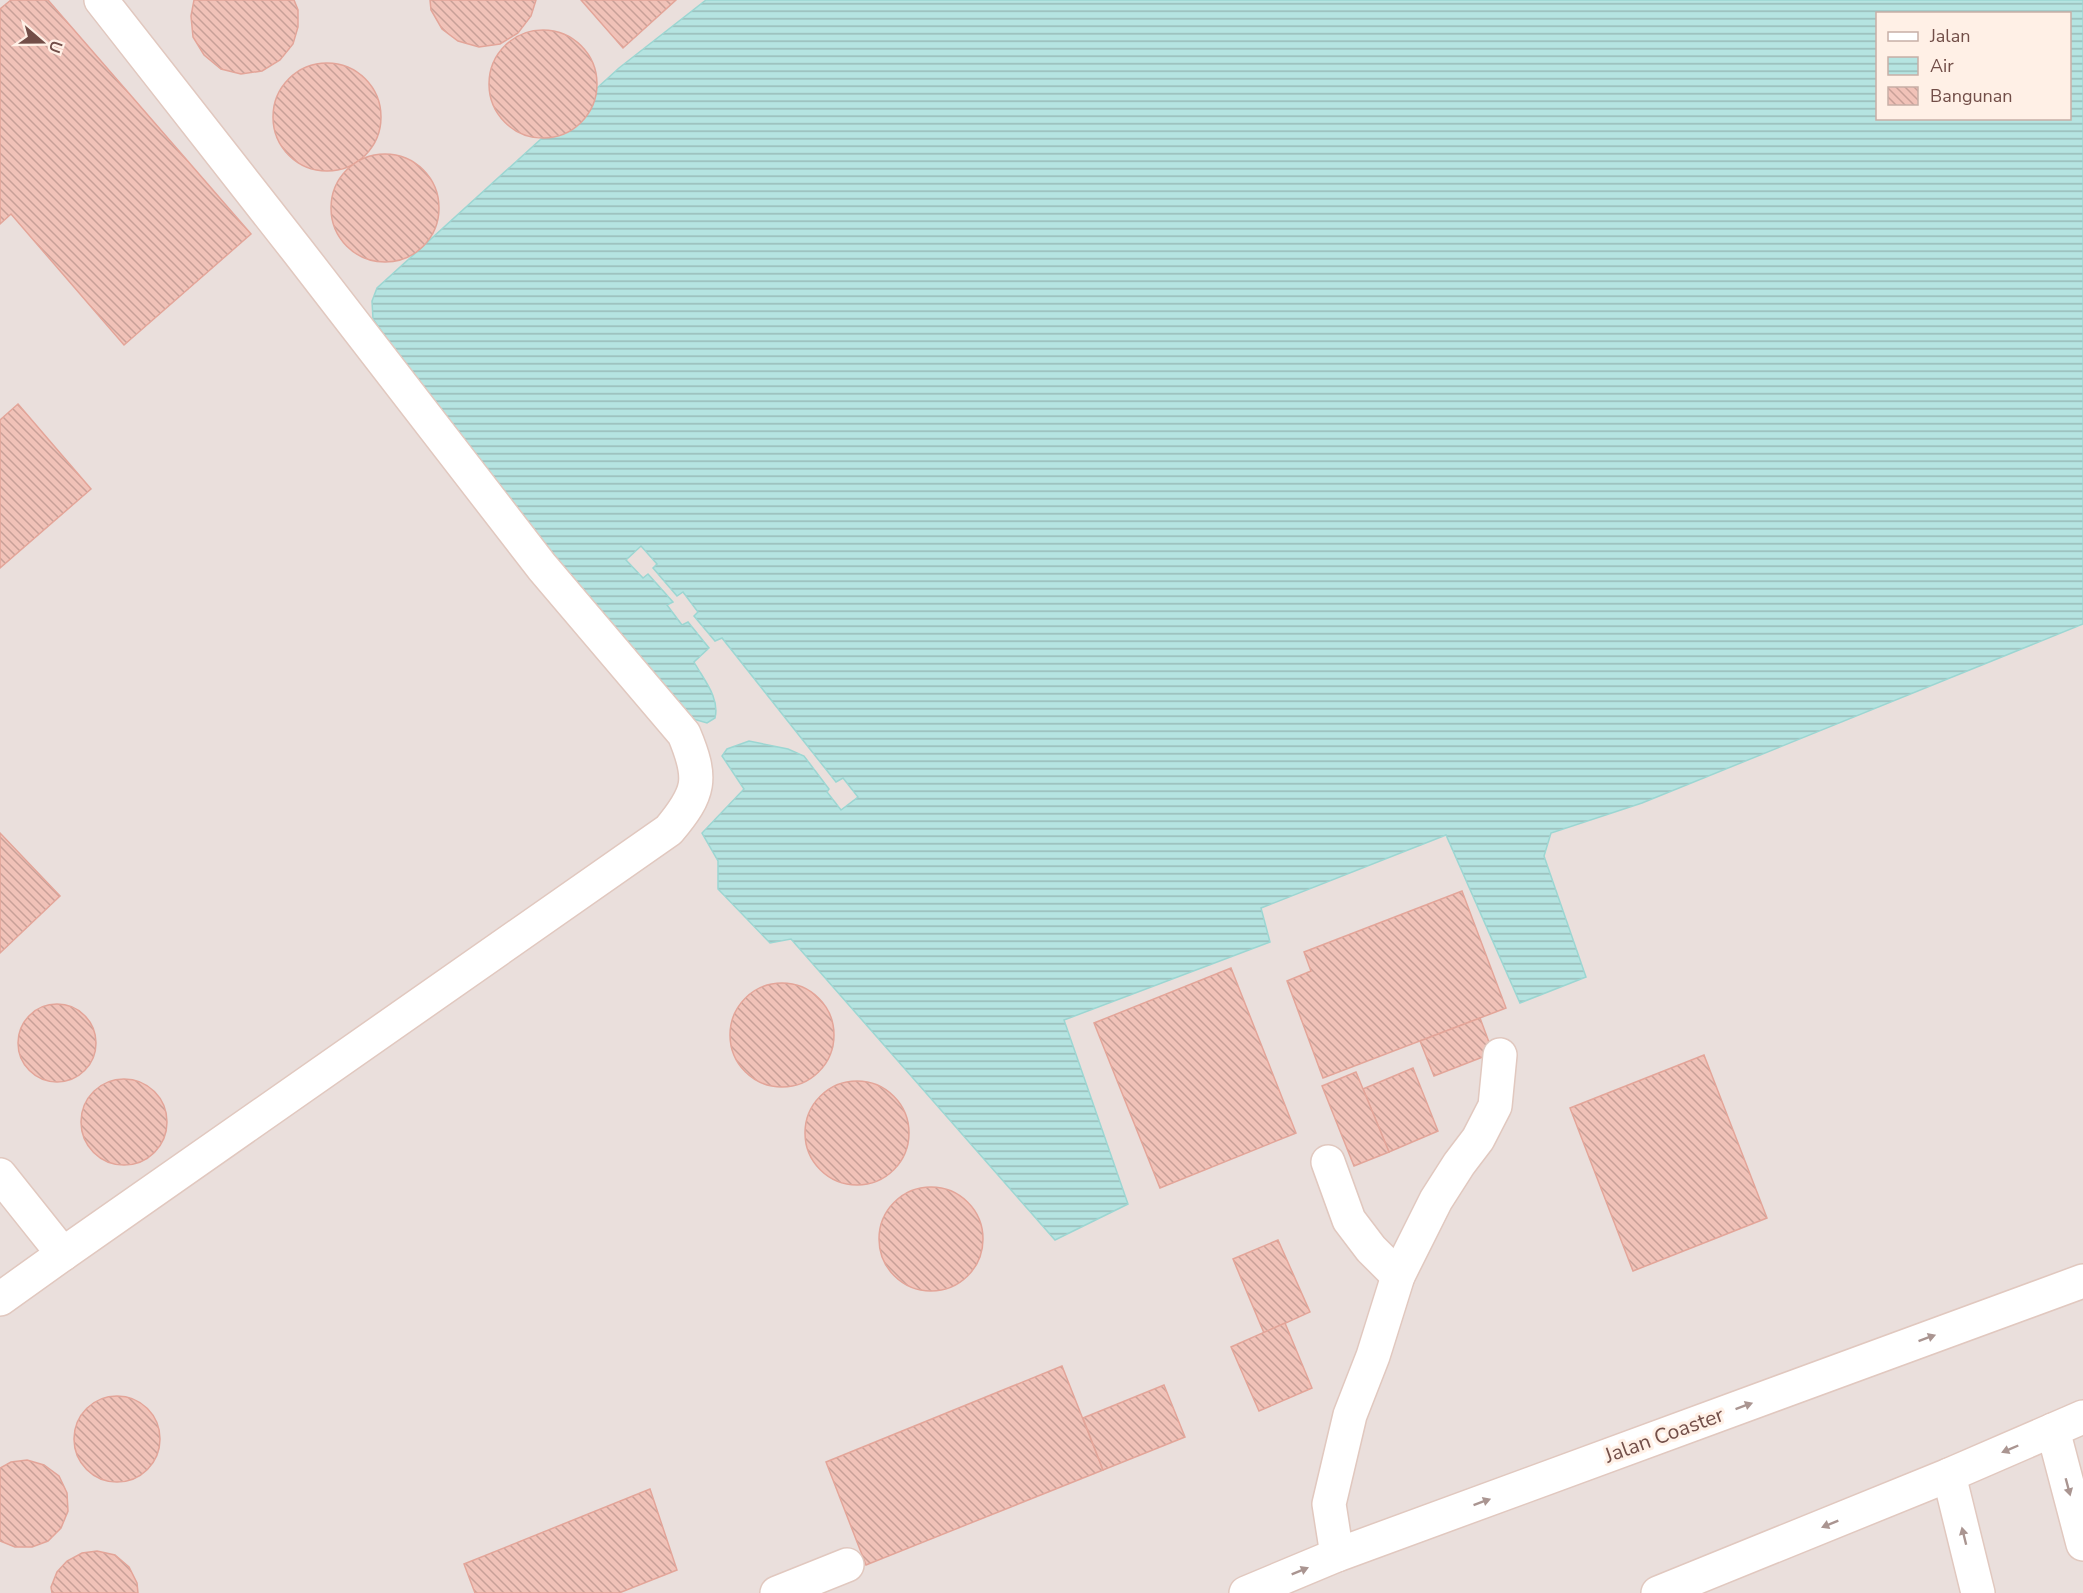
<svg xmlns="http://www.w3.org/2000/svg" width="2083" height="1593" viewBox="0 0 2083 1593" font-family="'Nunito Sans',sans-serif">
	<style>
		.industrial { fill: #eadfdc }
		.water { fill: url(#water-rules); stroke: #9cd6d2; stroke-width: 1.5; fill-rule: evenodd }
		.building { fill: url(#building-back-hatch); stroke: #e3a599; stroke-width: 1.5 }
		.lines { fill: none; stroke-linecap: round; stroke-linejoin: round }
		.minor-casing { stroke: #e1c8bf; stroke-width: 36 }
		.minor { stroke: #fff; stroke-width: 33 }
		.oneway { fill: #aa9591 }
		.labels { text-anchor: middle; dominant-baseline: central; stroke-width: 6; stroke-linejoin: round; paint-order: stroke }
		.street-label { font-size: 21px; fill: #724e48; stroke: #fff0e6 }
	</style>
	<defs>
		<pattern id="water-rules" width="6" height="5" patternUnits="userSpaceOnUse" patternTransform="scale(1.5)"><rect width="6" height="5" fill="#b5e4e1"/><path d="M0 2.5h6" fill="none" stroke="#98bbb8"/></pattern>
		<pattern id="building-back-hatch" width="6" height="6" patternUnits="userSpaceOnUse" patternTransform="scale(1.5)"><rect width="6" height="6" fill="#f1c2b8"/><path d="M-1 5l2 2M0 0l6 6M5-1l2 2" fill="none" stroke="#c8a098"/></pattern>
	</defs>
	<rect width="100%" height="100%" fill="#fcebe0"/>
	<path class="industrial" d="M 0,0 L 706,0 L 619,68 L 377,288 L 373,319 L 528,539 L 715,700 L 694,662 L 682,626 L 667,605 L 672,601 L 648,575 L 643,578 L 626,560 L 641,546 L 657,564 L 653,568 L 677,596 L 683,592 L 699,613 L 695,616 L 722,638 L 836,781 L 843,778 L 858,797 L 841,811 L 827,792 L 722,757 L 744,789 L 702,833 L 718,861 L 718,889 L 770,943 L 791,939 L 903,1064 L 1128,1204 L 1063,1020 L 1270,942 L 1261,908 L 1446,835 L 1520,1003 L 1586,977 L 1544,856 L 1551,833 L 1642,803 L 2083,624 L 2083,1593 L 0,1593 Z"/>
	<path class="water" d="M 706,0 L 2083,0 L 2083,624 L 1642,803 L 1551,833 L 1544,856 L 1586,977 L 1520,1003 L 1446,835 L 1261,908 L 1270,942 L 1064,1020 L 1128,1204 L 1055,1240 L 791,939 L 770,943 L 718,889 L 718,861 L 702,833 L 744,789 L 722,756 L 727,749 L 749,741 L 788,749 L 804,756 L 829,789 L 827,792 L 841,810 L 858,797 L 843,778 L 836,782 L 722,638 L 715,641 L 694,616 L 698,612 L 683,592 L 677,596 L 653,568 L 657,564 L 641,546 L 626,560 L 643,578 L 648,574 L 673,602 L 667,605 L 682,625 L 688,622 L 709,648 L 694,662 C 704,680 720,698 715,718 L 707,723 L 690,718 L 528,539 L 373,319 L 372,301 L 377,288 L 619,68 ZM 1878,14 L 2070,14 L 2070,118 L 1878,118 Z"/>
	<g class="building">
		<path d="M 11,0 L 48,0 L 251,234 L 124,345 L 11,214 L 0,224 L 0,9 Z"/>
		<path d="M 194,0 L 294,0 L 298,10 L 298,27 L 293,44 L 280,60 L 262,71 L 241,74 L 221,69 L 204,55 L 193,37 L 191,16 Z"/>
		<path d="M 430,0 L 536,0 L 531,16 L 518,33 L 500,44 L 479,47 L 458,41 L 442,29 L 431,10 Z"/>
		<path d="M 581,0 L 676,0 L 623,48 Z"/>
		<circle cx="543" cy="84" r="54"/>
		<circle cx="327" cy="117" r="54"/>
		<circle cx="385" cy="208" r="54"/>
		<path d="M 18,404 L 91,489 L 0,568 L 0,420 Z"/>
		<path d="M 0,833 L 60,896 L 0,953 Z"/>
		<path d="M 1462,891 L 1506,1008 L 1323,1078 L 1287,981 L 1311,971 L 1304,952 Z"/>
		<path d="M 1231,968 L 1296,1133 L 1160,1188 L 1094,1023 Z"/>
		<circle cx="782" cy="1035" r="52"/>
		<circle cx="57" cy="1043" r="39"/>
		<path d="M 1480,1018 L 1493,1053 L 1434,1076 L 1420,1041 Z"/>
		<path d="M 1704,1055 L 1767,1218 L 1633,1271 L 1570,1108 Z"/>
		<path d="M 1413,1068 L 1438,1131 L 1389,1152 L 1363,1089 Z"/>
		<path d="M 1356,1072 L 1389,1152 L 1354,1166 L 1322,1086 Z"/>
		<circle cx="124" cy="1122" r="43"/>
		<circle cx="857" cy="1133" r="52"/>
		<circle cx="931" cy="1239" r="52"/>
		<path d="M 1278,1240 L 1310,1312 L 1264,1333 L 1233,1259 Z"/>
		<path d="M 1285,1323 L 1312,1388 L 1259,1411 L 1231,1347 Z"/>
		<path d="M 1062,1366 L 1103,1470 L 866,1565 L 826,1462 Z"/>
		<path d="M 1164,1385 L 1185,1437 L 1103,1470 L 1083,1418 Z"/>
		<circle cx="117" cy="1439" r="43"/>
		<path d="M 27,1460 L 44,1465 L 59,1476 L 67,1493 L 68,1511 L 61,1528 L 48,1541 L 32,1547 L 15,1547 L 0,1541 L 0,1468 L 11,1462 Z"/>
		<path d="M 650,1489 L 677,1570 L 619,1593 L 475,1593 L 464,1564 Z"/>
		<path d="M 97,1551 L 115,1555 L 129,1567 L 137,1583 L 138,1593 L 52,1593 L 51,1587 L 57,1572 L 67,1561 L 82,1553 Z"/>
	</g>
	<g class="lines">
		<g class="minor-casing">
			<g id="minor">
				<path d="M 1328,1162 L 1349,1220 L 1371,1249 L 1398,1276"/>
				<path d="M 0,1175 L 63,1254"/>
				<path d="M 0,1299 L 63,1254 L 669,830 C 700,793 703,779 684,734 L 542,567 L 297,250 L 101,0"/>
				<path d="M 2053,1430 L 2083,1544"/>
				<path d="M 1949,1475 L 1978,1593"/>
				<path d="M 1337,1555 L 1329,1504 L 1350,1415 L 1373,1356 L 1398,1276 L 1436,1200 L 1459,1164 L 1478,1139 L 1495,1106 L 1500,1055"/>
				<path d="M 777,1593 L 847,1565"/>
				<path d="M 1246,1593 L 1337,1555 L 2083,1281"/>
				<path d="M 1658,1593 L 1949,1475 L 2083,1417"/>
			</g>
		</g>
		<use href="#minor" class="minor"/>
	</g>
	<defs><path id="oneway-solid" d="M-6-.8H1V-3.2L6.5 0L1 3.2V.8H-6Z" transform="scale(1.5)"/></defs>
	<g class="oneway">
		<use href="#oneway-solid" transform="translate(1927 1338) rotate(-20)"/>
		<use href="#oneway-solid" transform="translate(1744 1406) rotate(-20)"/>
		<use href="#oneway-solid" transform="translate(2010 1449) rotate(157)"/>
		<use href="#oneway-solid" transform="translate(2068 1487) rotate(75)"/>
		<use href="#oneway-solid" transform="translate(1482 1502) rotate(-20)"/>
		<use href="#oneway-solid" transform="translate(1830 1524) rotate(158)"/>
		<use href="#oneway-solid" transform="translate(1964 1536) rotate(-104)"/>
		<use href="#oneway-solid" transform="translate(1300 1571) rotate(-22)"/>
	</g>
	<g class="labels">
		<g class="street-label">
			<text transform="translate(1664 1435) rotate(-20)">Jalan Coaster</text>
		</g>
	</g>
	<rect x="1876" y="12" width="195" height="108" fill="#fff0e6" stroke="#c7afa7" stroke-width="1.5"/>
	<rect x="1888" y="32" width="30" height="9" fill="#ffffff" stroke="#c7afa7" stroke-width="1.5"/>
	<text x="1930" y="42" font-size="18" fill="#724e48">Jalan</text>
	<rect x="1888" y="57" width="30" height="18" fill="url(#water-rules)" stroke="#c7afa7" stroke-width="1.5"/>
	<text x="1930" y="72" font-size="18" fill="#724e48">Air</text>
	<rect x="1888" y="87" width="30" height="18" fill="url(#building-back-hatch)" stroke="#c7afa7" stroke-width="1.5"/>
	<text x="1930" y="102" font-size="18" fill="#724e48">Bangunan</text>
	<g transform="translate(42 42) rotate(110)" stroke="#fff0e6" stroke-width="4.5" paint-order="stroke">
	<path d="M0-4.5L10 22L0 15L-10 22Z" fill="#724e48"/>
	<text y="-9" font-size="16" font-weight="bold" text-anchor="middle" fill="#724e48">U</text>
	</g>
</svg>
